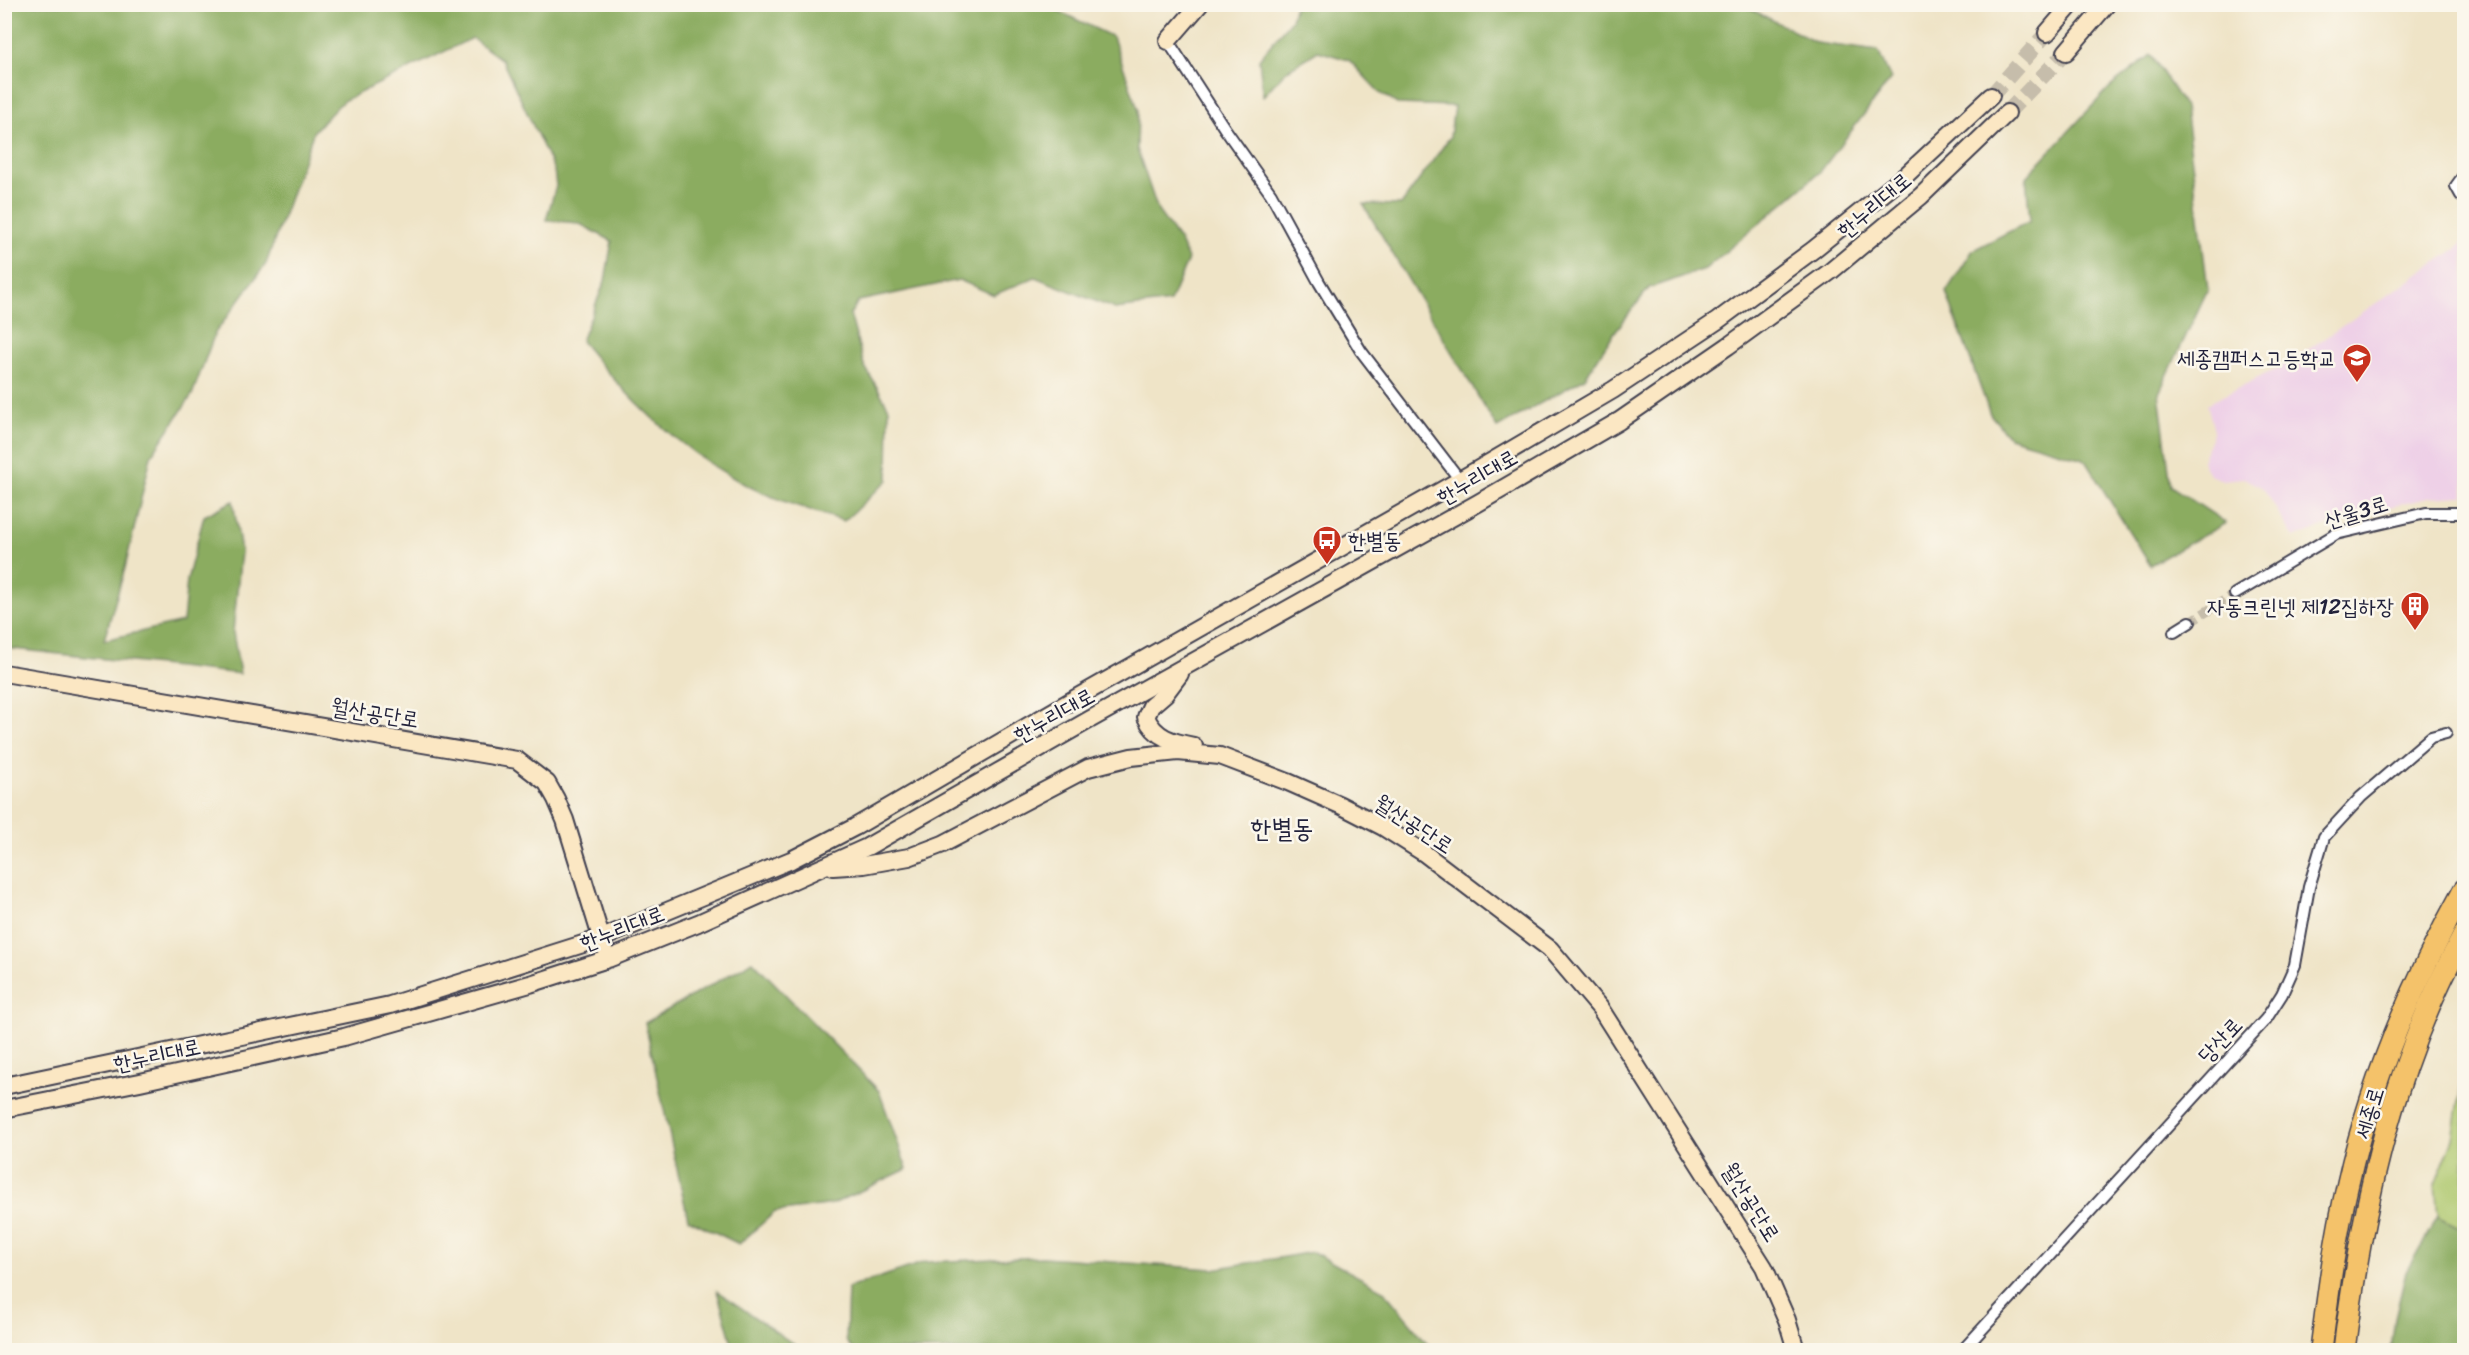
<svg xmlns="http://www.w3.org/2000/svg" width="2469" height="1355" viewBox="0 0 2469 1355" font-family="Sriracha,'Poor Story',sans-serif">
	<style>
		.built { fill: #eed0e7 }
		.green { fill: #afc86e; stroke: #687554; stroke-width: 1.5 }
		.forest { fill: #8bac61; stroke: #56674e; stroke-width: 1.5 }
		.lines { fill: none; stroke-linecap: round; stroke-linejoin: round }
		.street-tunnel { stroke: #c6bdab; stroke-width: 10; stroke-dasharray: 10 5; stroke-linecap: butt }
		.secondary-tunnel { stroke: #c6bdab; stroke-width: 16; stroke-dasharray: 16 8; stroke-linecap: butt }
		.street-casing { stroke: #413f50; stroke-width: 14 }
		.secondary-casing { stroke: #413f50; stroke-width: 20 }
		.highway-casing { stroke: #413f50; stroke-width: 24 }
		.street { stroke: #fff; stroke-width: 10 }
		.secondary { stroke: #fbe7c3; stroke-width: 16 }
		.highway { stroke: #f4c26a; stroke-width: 21 }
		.labels { text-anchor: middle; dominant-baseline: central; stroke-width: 5; stroke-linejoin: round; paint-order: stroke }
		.street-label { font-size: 22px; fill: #22223b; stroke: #fbf7ec }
		.poi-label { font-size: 22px; fill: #22223b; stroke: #fbf7ec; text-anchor: end }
		.quarter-label { font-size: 26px; fill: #22223b; stroke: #fbf7ec }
	</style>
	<rect width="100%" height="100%" fill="#fbf7ec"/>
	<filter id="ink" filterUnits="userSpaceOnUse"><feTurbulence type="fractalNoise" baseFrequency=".0167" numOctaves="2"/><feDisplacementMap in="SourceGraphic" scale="12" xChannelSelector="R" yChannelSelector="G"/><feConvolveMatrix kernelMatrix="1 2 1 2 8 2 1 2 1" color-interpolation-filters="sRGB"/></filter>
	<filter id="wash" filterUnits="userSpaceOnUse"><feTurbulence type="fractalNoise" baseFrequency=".008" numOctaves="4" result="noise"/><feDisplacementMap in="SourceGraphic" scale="24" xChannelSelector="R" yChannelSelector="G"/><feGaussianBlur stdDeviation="1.35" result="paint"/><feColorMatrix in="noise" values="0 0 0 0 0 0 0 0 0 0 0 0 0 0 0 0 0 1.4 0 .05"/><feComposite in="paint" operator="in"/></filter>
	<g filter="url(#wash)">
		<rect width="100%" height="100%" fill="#efe4c7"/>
		<path class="built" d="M 2464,239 L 2464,496 L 2428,498 L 2355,515 L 2294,538 L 2263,488 L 2244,478 L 2223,480 L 2209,475 L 2202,461 L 2214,430 L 2207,404 L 2291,361 L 2460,246 Z"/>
		<path class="green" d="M 2464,1068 L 2464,1230 L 2438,1216 L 2435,1184 L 2453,1139 Z"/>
		<g class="forest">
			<path d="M 1741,4 L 1817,43 L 1878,51 L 1891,79 L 1820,172 L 1705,269 L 1649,288 L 1614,333 L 1585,378 L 1497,428 L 1363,204 L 1401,205 L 1450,137 L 1454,106 L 1397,104 L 1380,93 L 1349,60 L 1318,51 L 1286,71 L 1263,96 L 1259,59 L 1291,20 L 1295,5 Z"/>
			<path d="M 4,5 L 1046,5 L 1113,37 L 1138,109 L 1137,149 L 1158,211 L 1179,240 L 1188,259 L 1170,302 L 1115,309 L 1035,277 L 994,295 L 959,280 L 859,301 L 850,314 L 864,365 L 889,408 L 888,480 L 844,521 C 808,509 770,499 737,480 C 675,446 625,395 581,341 L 605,281 L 612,241 L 578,223 L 546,220 L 556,186 L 554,170 L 502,60 L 472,38 L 343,101 L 314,131 L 266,264 L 215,333 L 192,395 L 151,456 L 125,568 L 104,640 L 183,622 L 187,580 L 204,516 L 233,501 L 241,552 L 233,632 L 240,674 L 5,648 Z"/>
			<path d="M 2151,55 L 2185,107 L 2208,289 L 2159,393 L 2171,486 L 2226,523 L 2150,565 L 2084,459 L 2009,437 L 1990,414 L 1946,292 L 1973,250 L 2030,221 L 2026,177 L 2110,87 Z"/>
			<path d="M 753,961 L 879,1091 L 907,1169 L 833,1204 L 775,1212 L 739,1244 L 688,1219 L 645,1023 Z"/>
			<path d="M 2438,1216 L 2464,1230 L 2464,1350 L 2391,1350 L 2395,1318 L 2406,1272 Z"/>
			<path d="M 1313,1252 L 1383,1290 L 1433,1350 L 853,1350 L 846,1341 L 848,1288 L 925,1262 L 1043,1257 L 1213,1269 Z"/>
			<path d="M 717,1291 L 802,1350 L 734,1350 Z"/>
		</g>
	</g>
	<g filter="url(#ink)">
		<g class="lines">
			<path class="street-tunnel" d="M 2190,622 L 2235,594"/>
			<g class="secondary-tunnel">
				<path d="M 1991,96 L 2047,33"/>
				<path d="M 2007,113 L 2066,52"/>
			</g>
			<g class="street-casing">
				<g id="street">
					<path d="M 1168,41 L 1225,129 L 1271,194 L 1319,282 L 1361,351 L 1460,480"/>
					<path d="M 2464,175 L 2456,186 L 2461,195 L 2464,196"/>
					<path d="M 2235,594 L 2336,534 L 2426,513 L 2464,513"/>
					<path d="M 2174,632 L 2190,622"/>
					<path d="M 1963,1350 L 2266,1019 L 2282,994 L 2295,965 L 2309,887 L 2324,837 L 2361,797 L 2431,737 L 2446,733"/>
				</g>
			</g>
			<g class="secondary-casing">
				<g id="secondary">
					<path d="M 2047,33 L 2072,4"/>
					<path d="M 1168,41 L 1200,4"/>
					<path d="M 2066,52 L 2107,4"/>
					<path d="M 4,673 L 517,760 L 547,783 L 556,799 L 565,820 L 604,947"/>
					<path d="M 1180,674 L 1165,694 L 1151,706 L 1146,717 C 1155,738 1173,742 1194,746"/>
					<path d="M 833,867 L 864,865 L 909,857 L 943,844 L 1088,768 L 1131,757 L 1178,752 L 1220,756 L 1288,782 L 1340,805 L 1383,827 L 1424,853 L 1550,949 L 1600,1008 L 1764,1267 L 1787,1320 L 1796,1350"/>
					<path d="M 4,1086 L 390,1005 L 602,938 L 791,860 L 855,827 L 1076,698 L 1460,480 L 1613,390 L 1717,321 L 1813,250 L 1905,176 L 1991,96"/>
					<path d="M 4,1109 L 140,1082 L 344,1037 L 530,984 L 608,959 L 698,923 L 867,847 L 1089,720 L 1478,503 L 1619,421 L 1728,346 L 1831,271 L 1921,196 L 2007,113"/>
				</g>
			</g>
			<g class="highway-casing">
				<g id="highway">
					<path d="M 2321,1350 C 2328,1294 2335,1238 2348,1183 C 2371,1080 2413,982 2464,890"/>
					<path d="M 2344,1350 C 2362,1207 2393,1063 2464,935"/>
				</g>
			</g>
			<use href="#street" class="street"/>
			<use href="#secondary" class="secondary"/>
			<use href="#highway" class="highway"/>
		</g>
	</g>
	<defs>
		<g id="school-pin" transform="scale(1.5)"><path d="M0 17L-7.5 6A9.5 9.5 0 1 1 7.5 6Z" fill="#c8321e" stroke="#fbf7ec"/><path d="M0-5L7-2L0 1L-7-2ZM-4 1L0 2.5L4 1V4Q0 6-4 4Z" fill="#fff"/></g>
		<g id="bus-pin" transform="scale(1.5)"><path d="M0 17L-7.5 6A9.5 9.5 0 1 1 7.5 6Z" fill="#c8321e" stroke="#fbf7ec"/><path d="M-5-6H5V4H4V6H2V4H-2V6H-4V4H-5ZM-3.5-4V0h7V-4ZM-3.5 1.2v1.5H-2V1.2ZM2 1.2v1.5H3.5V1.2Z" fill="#fff"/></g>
		<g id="building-pin" transform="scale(1.5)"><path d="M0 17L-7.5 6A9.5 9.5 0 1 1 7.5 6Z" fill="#c8321e" stroke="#fbf7ec"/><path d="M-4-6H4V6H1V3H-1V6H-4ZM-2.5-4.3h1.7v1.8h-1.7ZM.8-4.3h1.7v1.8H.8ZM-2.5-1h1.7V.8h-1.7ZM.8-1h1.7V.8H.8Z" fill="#fff"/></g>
	</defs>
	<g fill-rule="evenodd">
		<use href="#school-pin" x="2357" y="358"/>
		<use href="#bus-pin" x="1327" y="540"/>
		<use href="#building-pin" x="2415" y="606"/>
	</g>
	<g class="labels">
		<g class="street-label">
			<text transform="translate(1874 205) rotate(-40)">한누리대로</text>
			<text transform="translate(1477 477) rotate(-30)">한누리대로</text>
			<text transform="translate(2356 512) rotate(-17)">산울3로</text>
			<text transform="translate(375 713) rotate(9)">월산공단로</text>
			<text transform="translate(1054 715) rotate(-29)">한누리대로</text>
			<text transform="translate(1414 824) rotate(33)">월산공단로</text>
			<text transform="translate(622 928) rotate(-21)">한누리대로</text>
			<text transform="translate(2220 1040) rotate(-47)">당산로</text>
			<text transform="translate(157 1055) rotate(-12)">한누리대로</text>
			<text transform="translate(2369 1113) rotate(-73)">세종로</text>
			<text transform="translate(1751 1202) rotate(58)">월산공단로</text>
		</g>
		<g class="poi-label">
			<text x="2336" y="358">세종캠퍼스고등학교</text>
			<text x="1348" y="540" text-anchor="start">한별동</text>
			<text x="2394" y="606">자동크린넷 제12집하장</text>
		</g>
		<g class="quarter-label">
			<text x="1282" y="828">한별동</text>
		</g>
	</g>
	<rect width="2469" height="1355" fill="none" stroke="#fbf7ec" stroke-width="24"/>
</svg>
